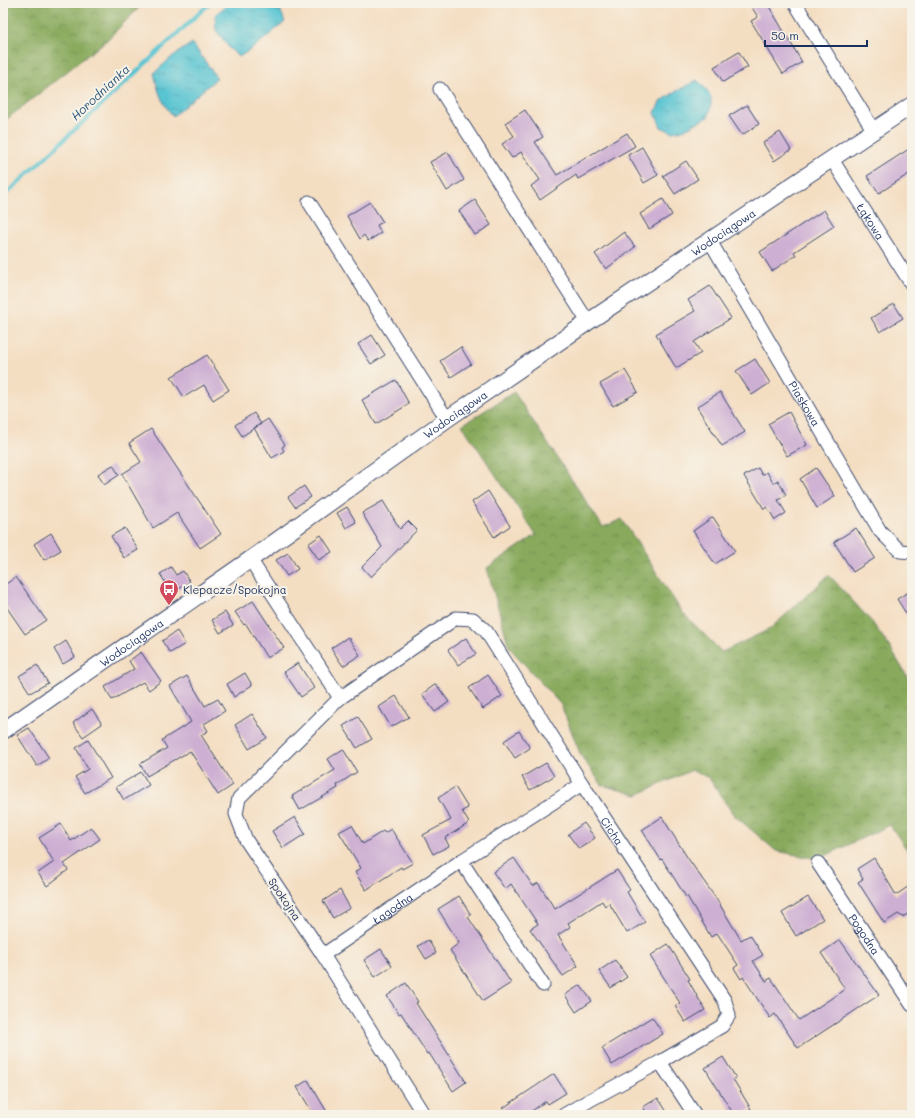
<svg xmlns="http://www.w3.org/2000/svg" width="915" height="1118" viewBox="0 0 915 1118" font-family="Mali,sans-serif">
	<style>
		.forest { fill: url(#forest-crowns); stroke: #526c5e }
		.water { fill: url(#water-ripples); stroke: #3a7a98 }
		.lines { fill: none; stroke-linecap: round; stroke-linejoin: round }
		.stream { stroke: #59c4d2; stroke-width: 4 }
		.building { fill: #cdafd3 }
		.minor-casing { stroke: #3c496d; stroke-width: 15 }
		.tertiary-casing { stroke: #3c496d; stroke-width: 18 }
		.minor { stroke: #fff; stroke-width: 13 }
		.tertiary { stroke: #fff; stroke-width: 16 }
		.labels { text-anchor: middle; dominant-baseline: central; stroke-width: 4; stroke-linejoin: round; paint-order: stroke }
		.street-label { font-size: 11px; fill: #1b2f5e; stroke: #f7f3e8 }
		.poi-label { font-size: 11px; fill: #1b2f5e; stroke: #f7f3e8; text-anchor: start }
		.water-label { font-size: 12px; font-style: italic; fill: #2a547b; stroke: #f7f3e8 }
	</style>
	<defs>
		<pattern id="forest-crowns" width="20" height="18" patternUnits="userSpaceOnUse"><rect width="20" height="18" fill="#89aa5d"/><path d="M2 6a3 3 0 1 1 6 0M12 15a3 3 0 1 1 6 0" fill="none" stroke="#6f8b50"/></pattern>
		<pattern id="water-ripples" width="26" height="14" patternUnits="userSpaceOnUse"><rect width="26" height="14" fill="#59c4d2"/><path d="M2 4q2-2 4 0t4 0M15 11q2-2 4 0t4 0" fill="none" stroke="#49a0ae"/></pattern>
	</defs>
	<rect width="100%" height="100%" fill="#f7f3e8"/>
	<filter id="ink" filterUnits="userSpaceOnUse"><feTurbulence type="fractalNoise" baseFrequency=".025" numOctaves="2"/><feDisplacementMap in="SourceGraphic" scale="8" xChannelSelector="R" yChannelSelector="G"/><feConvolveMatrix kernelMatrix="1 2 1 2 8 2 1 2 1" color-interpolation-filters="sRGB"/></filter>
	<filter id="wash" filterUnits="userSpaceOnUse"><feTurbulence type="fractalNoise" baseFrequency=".012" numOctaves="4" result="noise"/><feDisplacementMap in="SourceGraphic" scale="16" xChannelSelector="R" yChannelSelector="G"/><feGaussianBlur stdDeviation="0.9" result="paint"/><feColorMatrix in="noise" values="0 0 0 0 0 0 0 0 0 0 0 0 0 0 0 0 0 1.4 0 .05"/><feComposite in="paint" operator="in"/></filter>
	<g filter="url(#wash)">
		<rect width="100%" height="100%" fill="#f4dec2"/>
		<g class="forest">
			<path d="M 3,3 L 144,3 L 107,40 L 3,122 Z"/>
			<path d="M 514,392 L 603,527 L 622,519 L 682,612 L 722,652 L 770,629 L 829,575 L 872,622 L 887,643 L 912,684 L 912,857 L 890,825 L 829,854 L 812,858 L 776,851 L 733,814 L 709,778 L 692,770 L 637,795 L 602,785 L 581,756 L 561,705 L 509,647 L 487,568 L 536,535 L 462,425 Z"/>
		</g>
		<g class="water">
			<path d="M 229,3 L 276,3 L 280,9 L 285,22 L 253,48 L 239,57 L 230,49 L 216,30 L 215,15 Z"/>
			<path d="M 192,43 L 217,78 L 173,116 C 161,102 158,91 154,73 L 173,56 Z"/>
			<path d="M 697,80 C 712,94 714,98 708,117 L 683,130 L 672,132 L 661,127 L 655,113 L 660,102 L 675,92 Z"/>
		</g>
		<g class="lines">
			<path class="stream" d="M 3,197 L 210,3"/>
		</g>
		<g id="blocks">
			<g class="building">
				<path d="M 749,3 L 767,3 L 802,62 L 783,74 L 751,21 L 758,17 Z"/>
				<path d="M 739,52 L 748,67 L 723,82 L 714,67 Z"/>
				<path d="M 747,105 L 759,124 L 742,135 L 729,116 Z"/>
				<path d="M 525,110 L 543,137 L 535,142 L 557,175 L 627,133 L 635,146 L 578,179 L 576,175 L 540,200 L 531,186 L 540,180 L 521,152 L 512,158 L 502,144 L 514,136 L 505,123 Z"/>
				<path d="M 780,132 L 791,150 L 774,161 L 763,143 Z"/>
				<path d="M 642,147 L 658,175 L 644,183 L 628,155 Z"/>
				<path d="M 912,147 L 912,172 L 879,193 L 867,176 Z"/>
				<path d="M 448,152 L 464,180 L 447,191 L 430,162 Z"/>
				<path d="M 686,161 L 698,179 L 675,194 L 663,176 Z"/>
				<path d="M 663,199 L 672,215 L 649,229 L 640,214 Z"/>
				<path d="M 475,200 L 491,225 L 475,235 L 459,211 Z"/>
				<path d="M 370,202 L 383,222 L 377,225 L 381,233 L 368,241 L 364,235 L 360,239 L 347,216 Z"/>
				<path d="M 824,210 L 834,226 L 794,252 L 796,255 L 772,271 L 760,252 Z"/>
				<path d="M 624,232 L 635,247 L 606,269 L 595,254 Z"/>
				<path d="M 710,286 L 731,318 L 694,342 L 701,353 L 676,368 L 656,334 L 695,311 L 688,300 Z"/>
				<path d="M 894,304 L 903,318 L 880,332 L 871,318 Z"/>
				<path d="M 372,335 L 385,355 L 371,364 L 358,344 Z"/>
				<path d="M 461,347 L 471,364 L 451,377 L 440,361 Z"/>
				<path d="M 207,355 L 229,390 L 213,400 L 204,385 L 184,397 L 171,377 Z"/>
				<path d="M 755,359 L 770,383 L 752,395 L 736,371 Z"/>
				<path d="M 625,370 L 638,392 L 613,406 L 600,384 Z"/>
				<path d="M 396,380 L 409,404 L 376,424 L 362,400 Z"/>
				<path d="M 720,392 L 745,432 L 722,446 L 697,407 Z"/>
				<path d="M 789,412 L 807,445 L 787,456 L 768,424 Z"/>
				<path d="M 254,413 L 261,424 L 242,436 L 235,425 Z"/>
				<path d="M 268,419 L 285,445 L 282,447 L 284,451 L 272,458 L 254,428 Z"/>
				<path d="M 151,429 L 221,534 L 200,548 L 177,513 L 153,528 L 122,474 L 141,462 L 129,443 Z"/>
				<path d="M 113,465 L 119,475 L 104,485 L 98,474 Z"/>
				<path d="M 758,468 L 762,475 L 767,472 L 773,483 L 778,480 L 786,495 L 778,500 L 786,513 L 775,520 L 767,507 L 764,509 L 744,476 Z"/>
				<path d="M 816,468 L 835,496 L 817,508 L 800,479 Z"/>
				<path d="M 304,486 L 311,497 L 295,507 L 288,497 Z"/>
				<path d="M 488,491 L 510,526 L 494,537 L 472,502 Z"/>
				<path d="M 383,501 L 400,529 L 408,521 L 417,530 L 371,577 L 362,567 L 382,547 L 362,513 Z"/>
				<path d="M 347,507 L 356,522 L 346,528 L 337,513 Z"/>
				<path d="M 713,517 L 735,551 L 715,564 L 693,531 Z"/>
				<path d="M 125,528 L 138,550 L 124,558 L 111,536 Z"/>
				<path d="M 856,528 L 875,558 L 853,572 L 834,542 Z"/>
				<path d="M 51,533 L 61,550 L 44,560 L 34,544 Z"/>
				<path d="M 321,535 L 332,552 L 319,560 L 308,544 Z"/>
				<path d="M 288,553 L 298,569 L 287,576 L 276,560 Z"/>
				<path d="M 171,567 L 176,575 L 183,571 L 190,582 L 172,593 L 160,574 Z"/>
				<path d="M 16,577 L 46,620 L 25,634 L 3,602 L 3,586 Z"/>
				<path d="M 912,590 L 912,623 L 897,599 Z"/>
				<path d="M 253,601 L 284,648 L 267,658 L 246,624 L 244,625 L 235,612 Z"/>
				<path d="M 225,612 L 233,625 L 220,633 L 212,620 Z"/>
				<path d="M 177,631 L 185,644 L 170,653 L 162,641 Z"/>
				<path d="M 348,637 L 360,655 L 343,666 L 331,648 Z"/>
				<path d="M 466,638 L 476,654 L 458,665 L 448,650 Z"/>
				<path d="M 66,641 L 75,657 L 63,664 L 54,649 Z"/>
				<path d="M 141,652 L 161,681 L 149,690 L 143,682 L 112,700 L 105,687 L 134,669 L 129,661 Z"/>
				<path d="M 298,663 L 314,688 L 301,697 L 284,672 Z"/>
				<path d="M 37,665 L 48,683 L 30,693 L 19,676 Z"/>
				<path d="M 245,673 L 252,685 L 234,697 L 227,684 Z"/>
				<path d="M 488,675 L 502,696 L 483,709 L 469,688 Z"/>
				<path d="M 187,676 L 205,706 L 218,699 L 225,711 L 204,724 L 208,731 L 201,735 L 233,785 L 218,795 L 190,751 L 147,776 L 140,764 L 167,748 L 162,740 L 191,722 L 170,686 Z"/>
				<path d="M 436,684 L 449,702 L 435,712 L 422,694 Z"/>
				<path d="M 396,696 L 409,717 L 391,727 L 379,707 Z"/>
				<path d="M 92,709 L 102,724 L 83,737 L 73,723 Z"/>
				<path d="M 252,714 L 267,738 L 249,749 L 235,725 Z"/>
				<path d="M 358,717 L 372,739 L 357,748 L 343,726 Z"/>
				<path d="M 29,728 L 49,758 L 37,766 L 17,735 Z"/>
				<path d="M 519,731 L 530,748 L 515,758 L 504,741 Z"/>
				<path d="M 88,740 L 111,778 L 85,793 L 75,777 L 88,769 L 76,748 Z"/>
				<path d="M 343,749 L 357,772 L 337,785 L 338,788 L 300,810 L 292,796 L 335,770 L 328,759 Z"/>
				<path d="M 546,763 L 554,776 L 530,790 L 522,777 Z"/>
				<path d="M 141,772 L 149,785 L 124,800 L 116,787 Z"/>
				<path d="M 455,787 L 468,808 L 462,811 L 469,823 L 445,838 L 449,846 L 433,854 L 423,835 L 451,820 L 438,798 Z"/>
				<path d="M 295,817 L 305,834 L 283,848 L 272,831 Z"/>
				<path d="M 662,817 L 687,857 L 717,900 L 741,940 L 750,935 L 763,955 L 753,961 L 766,981 L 771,978 L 799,1020 L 845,989 L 821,953 L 840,940 L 879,995 L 798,1048 L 775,1014 L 770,1018 L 743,977 L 741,979 L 734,968 L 738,965 L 717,933 L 711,937 L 687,896 L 686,897 L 662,859 L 661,860 L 642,830 Z"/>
				<path d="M 584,823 L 595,838 L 579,849 L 568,834 Z"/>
				<path d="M 61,824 L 71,841 L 91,827 L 100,839 L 64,864 L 68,870 L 47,886 L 38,873 L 54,862 L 39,838 Z"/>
				<path d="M 352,825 L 363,844 L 383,831 L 385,833 L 391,829 L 413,863 L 402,869 L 401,867 L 366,890 L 355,872 L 361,868 L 339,832 Z"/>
				<path d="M 514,858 L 533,886 L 538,883 L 555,909 L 617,870 L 630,890 L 627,892 L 645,922 L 627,933 L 609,903 L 605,906 L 602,901 L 568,923 L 570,927 L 558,935 L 578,966 L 563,976 L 530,929 L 538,924 L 511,884 L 505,889 L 493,872 Z"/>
				<path d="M 874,858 L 896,895 L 912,884 L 912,911 L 903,917 L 898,914 L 884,923 L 858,882 L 863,879 L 857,869 Z"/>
				<path d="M 340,890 L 350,908 L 333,918 L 323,901 Z"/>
				<path d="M 459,896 L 471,915 L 468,917 L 511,983 L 483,1001 L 450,950 L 459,943 L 438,909 Z"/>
				<path d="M 808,897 L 823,919 L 796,936 L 782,913 Z"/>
				<path d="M 428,940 L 436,953 L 426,959 L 418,946 Z"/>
				<path d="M 668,944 L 690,979 L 688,980 L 705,1010 L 685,1022 L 675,1006 L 680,1003 L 650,956 Z"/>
				<path d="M 381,949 L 392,966 L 375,977 L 364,960 Z"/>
				<path d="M 615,960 L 627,977 L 611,988 L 599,971 Z"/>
				<path d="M 406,983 L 418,1002 L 416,1003 L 466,1082 L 453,1091 L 429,1053 L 427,1054 L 401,1013 L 399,1014 L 387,996 Z"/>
				<path d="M 580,985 L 592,1001 L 576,1012 L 565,995 Z"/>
				<path d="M 652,1017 L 663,1034 L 612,1065 L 602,1048 Z"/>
				<path d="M 723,1057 L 736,1078 L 733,1079 L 751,1109 L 741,1115 L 734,1115 L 705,1068 Z"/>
				<path d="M 554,1074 L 566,1093 L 548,1104 L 546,1101 L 526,1115 L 508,1115 L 503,1108 Z"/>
				<path d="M 308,1080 L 327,1112 L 321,1115 L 314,1115 L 297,1087 Z"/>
				<path d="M 658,1098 L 669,1115 L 648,1115 L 643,1107 Z"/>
			</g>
		</g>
	</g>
	<g filter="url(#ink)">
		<use href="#blocks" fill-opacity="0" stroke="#3c496d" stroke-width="1"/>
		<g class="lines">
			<g class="minor-casing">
				<g id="minor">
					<path d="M 795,3 L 874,131"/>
					<path d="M 440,89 L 588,322"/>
					<path id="s1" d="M 831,158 L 912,285"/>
					<path d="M 309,202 L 447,419"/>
					<path id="s2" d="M 710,241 L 880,531 L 900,551 L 912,552"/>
					<path d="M 250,559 L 340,698"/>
					<path d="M 461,861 L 543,985"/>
					<path id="s3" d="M 818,863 L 912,1005"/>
					<path id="s4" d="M 323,955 L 461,861 L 582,784"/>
					<path d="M 660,1062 L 695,1115"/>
					<path id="s5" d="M 424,1115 L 323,955 L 246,840 L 236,814 L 239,798 L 340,698 L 456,618 L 473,619 L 486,631 L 582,784 L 725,1001 L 729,1015 L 722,1026 L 660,1062 L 590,1100 L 564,1115"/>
				</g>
			</g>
			<g class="tertiary-casing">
				<g id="tertiary">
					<path id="s6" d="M 3,731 L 258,554 L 447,419 L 588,322 L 912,105"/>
				</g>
			</g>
			<use href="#minor" class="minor"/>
			<use href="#tertiary" class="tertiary"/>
		</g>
	</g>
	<defs>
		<g id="bus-pin" transform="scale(1)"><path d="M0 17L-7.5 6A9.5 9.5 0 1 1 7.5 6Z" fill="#d1495b" stroke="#f7f3e8"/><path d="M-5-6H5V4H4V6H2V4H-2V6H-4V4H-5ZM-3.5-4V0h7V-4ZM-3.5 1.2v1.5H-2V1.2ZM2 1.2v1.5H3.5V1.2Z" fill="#fff"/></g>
	</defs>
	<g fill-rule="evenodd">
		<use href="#bus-pin" x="169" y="589"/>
	</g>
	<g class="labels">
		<g class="street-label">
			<text stroke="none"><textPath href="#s1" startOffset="75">Łąkowa</textPath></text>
			<text stroke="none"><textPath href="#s6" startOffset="876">Wodociągowa</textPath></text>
			<text stroke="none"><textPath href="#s2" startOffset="188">Piaskowa</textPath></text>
			<text stroke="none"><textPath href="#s6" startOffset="552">Wodociągowa</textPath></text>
			<text stroke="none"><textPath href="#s6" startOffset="156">Wodociągowa</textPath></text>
			<text stroke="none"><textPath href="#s5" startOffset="926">Cicha</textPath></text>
			<text transform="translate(285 899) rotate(56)">Spokojna</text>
			<text stroke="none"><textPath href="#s4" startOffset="84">Łagodna</textPath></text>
			<text stroke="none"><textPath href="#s3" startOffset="85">Pogodna</textPath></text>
		</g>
		<g class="poi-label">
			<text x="183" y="589">Klepacze/Spokojna</text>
		</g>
		<g class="water-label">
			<text transform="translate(100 92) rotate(-43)">Horodnianka</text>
		</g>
	</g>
	<rect width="915" height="1118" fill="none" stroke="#f7f3e8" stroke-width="16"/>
	<path d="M765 40v6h102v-6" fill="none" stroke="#1b2f5e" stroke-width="2"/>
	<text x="771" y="40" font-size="12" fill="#1b2f5e" stroke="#f7f3e8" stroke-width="3" paint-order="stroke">50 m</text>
</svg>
